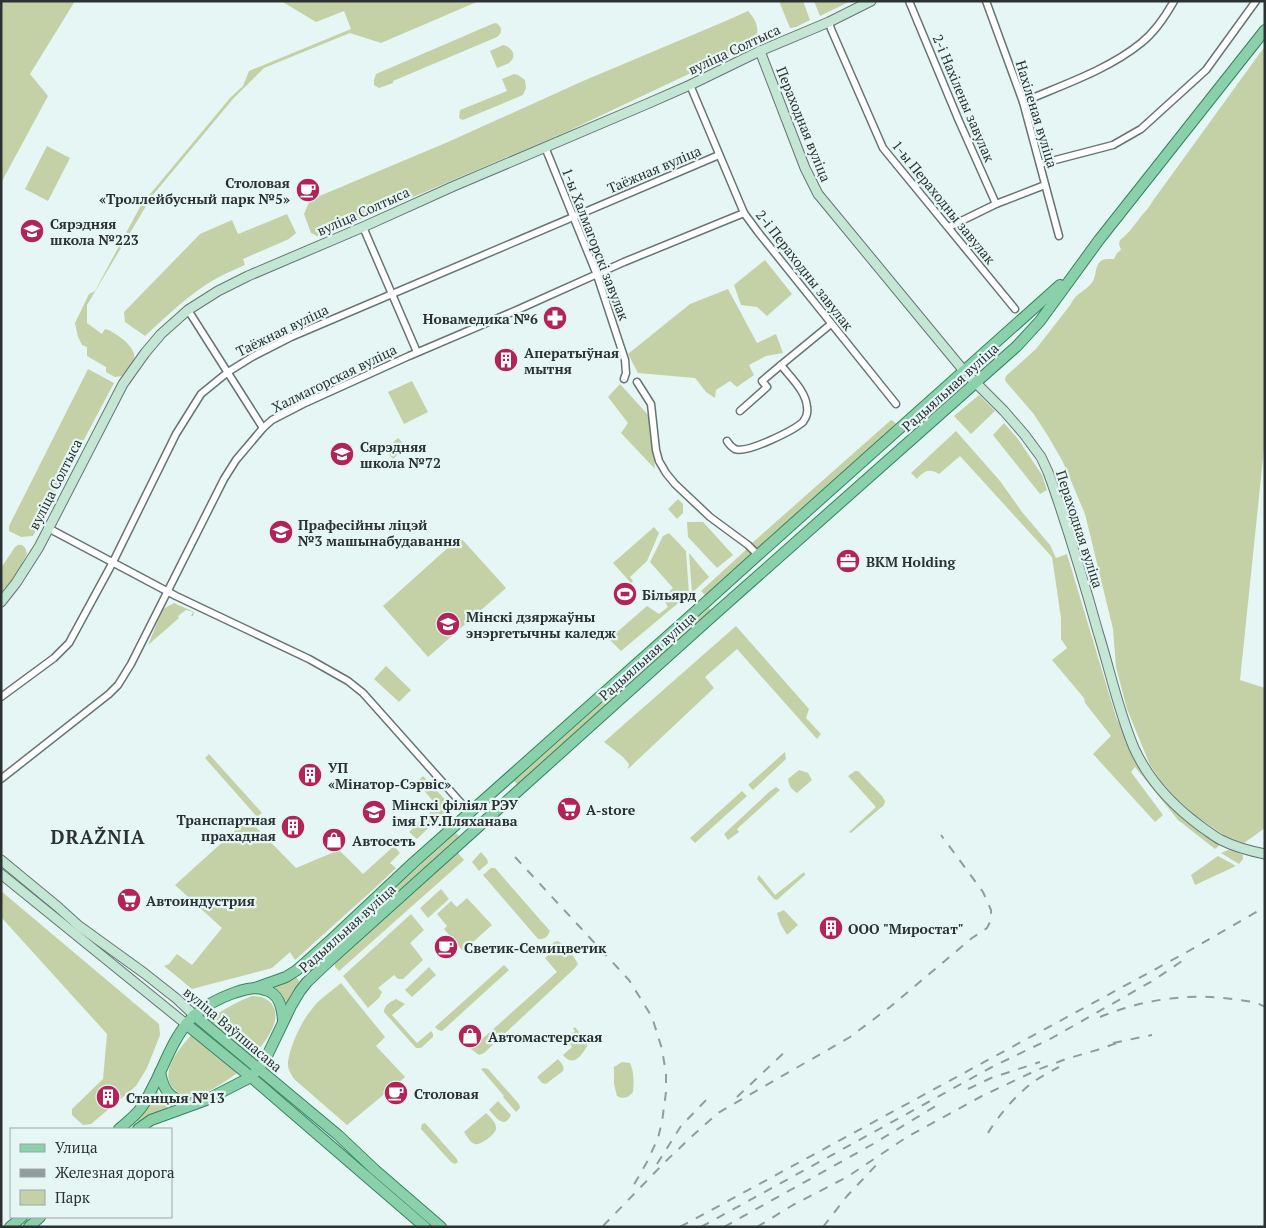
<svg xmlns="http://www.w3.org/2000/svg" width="1266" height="1228" viewBox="0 0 1266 1228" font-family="'PT Serif',serif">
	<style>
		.green { fill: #c4d1a6 }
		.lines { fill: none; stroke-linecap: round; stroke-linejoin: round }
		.street-casing { stroke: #667574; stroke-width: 9 }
		.secondary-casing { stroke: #667574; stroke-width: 11 }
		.primary-casing { stroke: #35845c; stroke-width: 12 }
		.street { stroke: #fff; stroke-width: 6 }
		.secondary { stroke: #c4e7d5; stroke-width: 9 }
		.primary { stroke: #89d0ab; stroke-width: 10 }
		.rail { stroke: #919d9c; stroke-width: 2; stroke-dasharray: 9 9; stroke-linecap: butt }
		.labels { text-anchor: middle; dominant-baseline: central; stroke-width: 4.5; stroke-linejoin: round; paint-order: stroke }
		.street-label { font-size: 14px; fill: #2b3231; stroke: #e5f6f5 }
		.poi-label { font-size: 14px; font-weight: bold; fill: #2b3231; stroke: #e5f6f5; text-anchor: start }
		.district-label { font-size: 19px; font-weight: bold; letter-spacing: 1px; fill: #2b3231; stroke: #e5f6f5 }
	</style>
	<rect width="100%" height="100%" fill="#e5f6f5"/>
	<g class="green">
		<path d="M 1,1 L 75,1 L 30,74 L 48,96 L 1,183 Z"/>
		<path d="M 281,1 L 479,1 L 381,43 L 350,33 L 264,68 L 233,99 L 152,196 L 87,305 L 87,323 L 102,334 L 105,329 C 114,331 138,348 134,359 C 132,365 126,371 122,376 L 115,377 L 106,372 L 106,367 L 87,356 L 87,347 L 82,345 L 78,337 L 75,323 L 89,294 L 95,291 L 141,205 L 230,98 L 243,86 L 249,71 L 351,29 L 344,11 L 316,22 Z"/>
		<path d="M 779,1 L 803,1 L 810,20 L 796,27 L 790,28 Z"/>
		<path d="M 814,1 L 851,1 L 820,16 Z"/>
		<path d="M 748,11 C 759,23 762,36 748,46 L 566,132 L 319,237 L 311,233 L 304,214 L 310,200 L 448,142 L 583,81 L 728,20 Z"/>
		<path d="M 496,23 C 502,26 503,33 497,37 L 393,81 L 393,83 L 379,88 L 374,85 L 374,80 L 376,74 L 492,24 Z"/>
		<path d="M 503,45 C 512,47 518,56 509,63 C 506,65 501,66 497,68 L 490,51 Z"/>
		<path d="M 1265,46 L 1265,439 L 1240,680 L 1265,688 L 1265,828 L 1244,843 L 1225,836 L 1196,816 L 1176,798 L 1161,781 L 1150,765 L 1127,709 L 1116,667 L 1113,629 L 1085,514 L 1063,462 L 1048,436 L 1033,413 L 1007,383 L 1005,380 L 1006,376 L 1036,349 L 1071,304 C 1075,293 1087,291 1093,281 C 1096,276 1095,268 1099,263 C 1102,258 1109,259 1114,259 L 1117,253 L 1121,250 L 1119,244 L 1120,240 C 1128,234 1133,227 1139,219 C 1144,212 1148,210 1152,202 Z"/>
		<path d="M 514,74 L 518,75 L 525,80 L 526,88 L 523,95 L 463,120 L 459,118 L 460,110 L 507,91 L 502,79 Z"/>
		<path d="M 47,146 L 70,158 L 48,201 L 25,189 Z"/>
		<path d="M 287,214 L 296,233 L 289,239 L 243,259 L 245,265 C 236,269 226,273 217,278 C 190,293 168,315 145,336 L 125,322 L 124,312 L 200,234 L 232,220 L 238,234 Z"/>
		<path d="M 765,260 L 792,294 L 767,316 L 757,307 L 741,305 L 734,285 Z"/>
		<path d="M 728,289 L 757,343 L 776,334 L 783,353 L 766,356 L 749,365 L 754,375 L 737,387 L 730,381 L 716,390 L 715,398 L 706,392 L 695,378 L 638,373 L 628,354 L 690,304 Z"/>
		<path d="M 88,369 L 114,383 L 33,536 L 21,537 L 9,531 L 9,526 Z"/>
		<path d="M 412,381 L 428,412 L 404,424 L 388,392 Z"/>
		<path d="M 620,384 L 649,416 L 655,469 L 621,433 L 628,423 L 608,397 Z"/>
		<path d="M 979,395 L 995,411 L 971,434 L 954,416 Z"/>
		<path d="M 891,420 L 896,423 L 885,436 L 758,549 L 751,544 Z"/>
		<path d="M 1004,423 L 1018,439 L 1042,475 L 1047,490 L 1040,494 L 993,435 Z"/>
		<path d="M 956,431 L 1000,481 L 1022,512 L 1050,545 L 1056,558 L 1067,554 L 1116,717 L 1138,763 L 1218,842 L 1219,846 L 1215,849 L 1178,820 L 1135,767 L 1131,772 L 1163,815 L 1155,822 L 1093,754 L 1111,736 L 1085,703 L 1084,698 L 1052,660 L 1067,648 L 1061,639 L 1061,618 L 1052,557 L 960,456 L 939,474 C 929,468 924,471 917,479 L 911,473 Z"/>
		<path d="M 398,438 L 406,446 L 393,459 L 385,450 Z"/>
		<path d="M 678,499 L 683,504 L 683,513 L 677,519 L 668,509 Z"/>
		<path d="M 687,522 L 703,522 L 733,555 L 717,568 L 688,537 Z"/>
		<path d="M 654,527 L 659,533 L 647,561 L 630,577 L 633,581 L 631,583 L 613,563 Z"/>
		<path d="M 669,533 L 686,551 L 689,594 L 621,651 L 609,639 L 647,606 L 659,614 L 668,607 L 662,597 L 673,588 L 650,562 L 663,536 Z"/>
		<path d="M 460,537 L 506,588 L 428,657 L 383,606 Z"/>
		<path d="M 18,545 C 24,544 26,549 27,554 L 13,580 L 1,594 L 1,568 L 15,547 Z"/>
		<path d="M 748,548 L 752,553 L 750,558 L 706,596 L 701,591 Z"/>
		<path d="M 689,553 L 709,577 L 692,593 Z"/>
		<path d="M 174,603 L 194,612 L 193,616 L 191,616 L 193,612 L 186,610 L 178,616 L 179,618 L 148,645 L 163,609 Z"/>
		<path d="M 709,608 L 712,612 L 518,785 L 514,781 Z"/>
		<path d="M 736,626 L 809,709 L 806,718 L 821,734 L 817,739 L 737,649 L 705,677 L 714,688 L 628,769 L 629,764 L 623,757 L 604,742 Z"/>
		<path d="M 386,666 L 411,690 L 399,702 L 374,679 Z"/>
		<path d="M 785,752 L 786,759 L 753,790 L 748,785 Z"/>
		<path d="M 209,754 L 262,813 L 257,817 L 205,758 Z"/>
		<path d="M 799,770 L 808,773 L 812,780 L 797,793 C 791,789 789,786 788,779 Z"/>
		<path d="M 855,771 L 858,771 L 882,796 L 885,801 L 884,805 L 851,833 L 849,832 L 876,807 L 848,776 Z"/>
		<path d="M 423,776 L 451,806 L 417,839 L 409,832 L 437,806 L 417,782 Z"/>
		<path d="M 776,787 L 780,790 L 737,829 L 739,832 L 728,840 L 724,834 L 769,792 Z"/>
		<path d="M 742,791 L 747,796 L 695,843 L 690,838 Z"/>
		<path d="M 248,819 L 296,868 L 339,850 L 363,874 L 394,846 L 400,853 L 390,863 L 396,868 L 376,887 L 295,960 L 290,952 L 272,968 L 192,989 L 164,966 L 169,964 L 177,954 L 192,965 L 222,928 L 175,885 Z"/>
		<path d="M 456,833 L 460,837 L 306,975 L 302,971 Z"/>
		<path d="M 1228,850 L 1232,850 L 1243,855 L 1243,859 L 1239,864 L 1221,853 Z"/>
		<path d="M 481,852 L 487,859 L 488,863 L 479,871 L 472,862 Z"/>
		<path d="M 458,853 L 464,860 L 339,971 L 335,967 L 335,964 Z"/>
		<path d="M 1218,856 L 1236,866 L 1195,885 L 1191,875 Z"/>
		<path d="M 491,868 L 495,868 L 550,931 C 547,938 545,939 538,939 L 483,875 Z"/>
		<path d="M 804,872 L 805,875 L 777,900 L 774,899 L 757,879 L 759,875 L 775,895 Z"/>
		<path d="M 441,889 L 449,899 L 428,918 L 420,908 Z"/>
		<path d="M 1,891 L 159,1024 L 160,1035 L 147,1068 L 136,1086 L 91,1124 L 83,1125 L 72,1115 L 72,1109 L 103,1079 L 107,1034 L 1,917 Z"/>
		<path d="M 467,898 L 492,925 L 463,951 L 444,929 L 447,926 L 437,914 L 451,901 L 457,907 Z"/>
		<path d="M 784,910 L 798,925 L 787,935 L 780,923 L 777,913 Z"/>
		<path d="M 411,914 L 424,930 L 410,943 L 418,953 L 423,960 L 403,979 L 398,979 L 394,975 L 378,988 L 382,992 L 379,998 L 368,1008 L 343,976 Z"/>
		<path d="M 558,941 C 567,948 573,954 578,964 L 575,968 L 484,1053 L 479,1055 L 471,1049 L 557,972 L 545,958 L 552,952 L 549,947 L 554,942 Z"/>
		<path d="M 504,965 L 509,970 L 442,1031 L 438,1030 L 435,1027 Z"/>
		<path d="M 429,967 L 436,975 L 412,997 L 405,990 Z"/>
		<path d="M 295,976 L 300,982 L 291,994 L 287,1003 L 280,992 L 274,987 L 287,982 Z"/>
		<path d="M 341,983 L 385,1037 L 376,1046 L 405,1077 L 347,1125 L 294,1079 C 291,1074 287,1068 288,1062 C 290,1046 302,1020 312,1009 C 319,999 332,991 341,983 Z"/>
		<path d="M 252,996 C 259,996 264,997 270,1002 C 286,1018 263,1044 253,1057 L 209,1020 C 222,1010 236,1002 252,996 Z"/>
		<path d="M 396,999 L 405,1004 L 392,1015 L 417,1043 L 431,1031 L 433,1034 L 433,1037 L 421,1048 L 416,1048 L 384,1012 C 384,1005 390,1002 396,999 Z"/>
		<path d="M 575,1027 L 586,1041 L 587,1046 C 581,1057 573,1067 563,1055 L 572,1047 L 570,1044 L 575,1040 L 571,1035 L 575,1031 L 573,1029 Z"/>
		<path d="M 191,1035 L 237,1073 C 225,1082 206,1095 191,1096 C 186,1097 178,1093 174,1089 C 158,1073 180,1048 191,1035 Z"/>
		<path d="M 558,1059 C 561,1063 565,1066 563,1071 L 546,1084 L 542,1083 L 537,1077 Z"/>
		<path d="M 622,1062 L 630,1063 C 634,1072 634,1082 633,1092 C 629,1097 624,1100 617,1096 L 614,1084 L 614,1067 Z"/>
		<path d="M 484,1068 L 488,1069 L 519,1104 L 520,1108 L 516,1112 L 503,1097 L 504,1096 L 481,1069 Z"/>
		<path d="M 157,1091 L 163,1100 L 173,1106 L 150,1115 L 140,1123 L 138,1122 L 137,1120 L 146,1111 Z"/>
		<path d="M 498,1101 L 511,1115 C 504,1130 496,1117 489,1110 Z"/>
		<path d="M 486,1113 C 490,1117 497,1123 496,1129 C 496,1134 480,1146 475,1144 C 470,1143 467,1136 464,1132 Z"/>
		<path d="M 425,1123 L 457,1159 L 458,1162 L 455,1164 L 451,1162 L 421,1129 L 422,1124 Z"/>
	</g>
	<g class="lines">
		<g class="street-casing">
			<g id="street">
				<path d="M 909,1 L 959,121 L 996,204"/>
				<path d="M 986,1 L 1023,102 L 1059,236"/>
				<path d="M 829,22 L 831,29 L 883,148 L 1015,309"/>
				<path d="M 690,85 L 744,213 L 758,232 L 896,404"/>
				<path d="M 1023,102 C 1062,85 1108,70 1141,43 C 1155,32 1165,17 1174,1"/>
				<path d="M 545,147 L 597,275 L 625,360 L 626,373 L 624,379"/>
				<path d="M 1040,164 L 1113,145 L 1141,129 L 1206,70 L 1256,1"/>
				<path d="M 363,227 L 417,352"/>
				<path d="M 949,227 L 996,204 L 1045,185"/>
				<path d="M 188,310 L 263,428"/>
				<path d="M 637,382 L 651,404 L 656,450 L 659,461 L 666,473 L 675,484 L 710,517 L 748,545 L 758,555"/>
				<path d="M 740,411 L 767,387 L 762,381 L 781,365 L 831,324"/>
				<path d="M 727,441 C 729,444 731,447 735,449 C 747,454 794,430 803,422 C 806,418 808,412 807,407 C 806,391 790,377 781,365"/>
				<path d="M 48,528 L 176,596 L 309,659 L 348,681 L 363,693 L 470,813"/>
				<path d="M 1,697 L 54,658 L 69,643 L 113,562 L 176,434 L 201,394 L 228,372 L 252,357 L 291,337 L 719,155"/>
				<path d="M 1,779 L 109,694 L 118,685 L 131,664 L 224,479 L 236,460 L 263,428 L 272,420 L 303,404 L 409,356 L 517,310 L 624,262 L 744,213"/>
			</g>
		</g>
		<g class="secondary-casing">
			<g id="secondary">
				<path d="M 760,51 L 805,168 L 818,194 L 964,371 L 1004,411 L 1024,434 L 1041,457 L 1048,472 L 1052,483 C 1069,532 1084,582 1098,632 C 1110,670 1118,710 1134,748 C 1149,781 1174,807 1203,828 C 1209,832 1215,837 1221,840 C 1235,847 1250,851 1265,854"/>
				<path d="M 1,602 L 16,583 L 39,547 L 123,384 L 145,353 L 161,334 L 188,310 L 218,291 L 248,276 L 363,227 L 454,186 L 649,103 L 690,85 L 760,51 L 829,22 L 871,1"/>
				<path d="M 1,860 L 58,907 L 79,926 L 144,973 L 177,999 L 194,1015"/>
				<path d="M 1,874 L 186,1024"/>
			</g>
		</g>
		<g class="primary-casing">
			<g id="primary">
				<path d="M 255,988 L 286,977 L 297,970 L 332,939 L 413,863 L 706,602 L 758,555 L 1060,285"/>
				<path d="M 194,1015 L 338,1135 L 375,1170 L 441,1227"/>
				<path d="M 186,1024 L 251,1077 L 425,1227"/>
				<path d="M 160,1072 C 164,1094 172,1100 193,1104"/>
				<path d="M 119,1129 C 126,1123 135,1116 141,1108 C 147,1100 151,1090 156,1081 C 176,1039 183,1012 231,994 C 242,990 253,986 265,990 C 279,993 282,1007 283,1020"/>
				<path d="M 138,1129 L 151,1120 L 206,1100 L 251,1077 L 259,1068 L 267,1056 L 291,1006 L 300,991 L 307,982 L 327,963 L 716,613 L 1017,346 L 1040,321 L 1099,240 L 1265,30"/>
				<path d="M 10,1227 L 22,1217"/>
				<path d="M 29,1227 L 40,1217"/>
			</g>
		</g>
		<use href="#street" class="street"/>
		<use href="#secondary" class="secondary"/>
		<use href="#primary" class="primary"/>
		<g class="rail">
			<path d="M 515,857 L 629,980 L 652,1017 L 662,1049 L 666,1074 L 666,1092 L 662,1122 L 658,1138 L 647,1162 L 631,1190"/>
			<path d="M 1100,1017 C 1144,999 1192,992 1239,1000 C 1248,1001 1257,1002 1265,1007"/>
			<path d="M 1113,1043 L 1152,1035"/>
			<path d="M 968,1089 L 991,1078 L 1040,1062"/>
			<path d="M 737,1097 L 789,1048"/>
			<path d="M 988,1133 C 998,1116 1016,1095 1032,1083 C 1040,1077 1050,1072 1059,1067"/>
			<path d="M 657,1164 L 681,1126 L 710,1096"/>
			<path d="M 603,1226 L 666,1161 L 690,1138 L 718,1113 L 850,1037 L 890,1007 L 972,938 L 987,928 L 991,920 L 991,910 L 983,892 L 941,835"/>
			<path d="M 680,1227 L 1187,952 L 1265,907"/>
			<path d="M 701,1227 L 992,1067 L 1052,1038 L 1154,980 L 1182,961"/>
			<path d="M 724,1227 L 873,1144 L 939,1104"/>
			<path d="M 757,1227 L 793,1205 L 847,1177 L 907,1137 L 982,1096 L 1037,1070 L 1066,1059 L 1097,1050 L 1120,1042"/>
			<path d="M 823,1227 L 847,1196 L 882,1159"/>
		</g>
	</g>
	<defs>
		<g id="cafe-disc" transform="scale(1.25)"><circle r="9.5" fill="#b22458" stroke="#e5f6f5"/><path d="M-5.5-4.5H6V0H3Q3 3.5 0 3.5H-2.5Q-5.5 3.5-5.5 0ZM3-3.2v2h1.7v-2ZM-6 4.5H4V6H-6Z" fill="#fff"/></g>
		<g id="school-disc" transform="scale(1.25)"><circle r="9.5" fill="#b22458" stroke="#e5f6f5"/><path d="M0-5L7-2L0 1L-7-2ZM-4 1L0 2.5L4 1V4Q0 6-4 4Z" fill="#fff"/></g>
		<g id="pharmacy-disc" transform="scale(1.25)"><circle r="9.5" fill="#b22458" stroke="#e5f6f5"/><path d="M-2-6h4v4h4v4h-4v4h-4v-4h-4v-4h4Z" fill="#fff"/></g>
		<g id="building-disc" transform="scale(1.25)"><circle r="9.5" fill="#b22458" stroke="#e5f6f5"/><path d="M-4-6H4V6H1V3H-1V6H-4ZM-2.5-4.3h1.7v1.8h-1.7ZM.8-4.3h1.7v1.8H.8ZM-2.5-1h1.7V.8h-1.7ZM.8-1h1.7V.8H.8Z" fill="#fff"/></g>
		<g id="university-disc" transform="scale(1.25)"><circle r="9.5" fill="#b22458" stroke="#e5f6f5"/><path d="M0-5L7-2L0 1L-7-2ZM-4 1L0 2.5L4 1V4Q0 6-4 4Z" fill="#fff"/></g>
		<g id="office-disc" transform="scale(1.25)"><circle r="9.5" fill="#b22458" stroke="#e5f6f5"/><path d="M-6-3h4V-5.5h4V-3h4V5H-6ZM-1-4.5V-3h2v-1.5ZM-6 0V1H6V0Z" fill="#fff"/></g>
		<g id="stadium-disc" transform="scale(1.25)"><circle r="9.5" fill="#b22458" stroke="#e5f6f5"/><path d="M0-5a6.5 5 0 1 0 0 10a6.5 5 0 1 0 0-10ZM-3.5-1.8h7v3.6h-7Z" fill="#fff"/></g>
		<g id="supermarket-disc" transform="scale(1.25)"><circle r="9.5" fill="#b22458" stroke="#e5f6f5"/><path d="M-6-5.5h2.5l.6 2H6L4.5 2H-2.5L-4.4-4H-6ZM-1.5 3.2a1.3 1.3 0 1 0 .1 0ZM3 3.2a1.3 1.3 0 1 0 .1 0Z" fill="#fff"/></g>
		<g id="shop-disc" transform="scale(1.25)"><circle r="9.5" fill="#b22458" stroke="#e5f6f5"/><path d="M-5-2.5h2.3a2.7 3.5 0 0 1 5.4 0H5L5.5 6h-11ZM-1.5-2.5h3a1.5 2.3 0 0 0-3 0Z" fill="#fff"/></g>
	</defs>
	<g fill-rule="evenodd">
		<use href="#cafe-disc" x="308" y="190"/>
		<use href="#school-disc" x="32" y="231"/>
		<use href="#pharmacy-disc" x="555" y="318"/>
		<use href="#building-disc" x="506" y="360"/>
		<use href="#school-disc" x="342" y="454"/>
		<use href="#university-disc" x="281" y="532"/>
		<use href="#office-disc" x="848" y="561"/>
		<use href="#stadium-disc" x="625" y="594"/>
		<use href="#university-disc" x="448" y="624"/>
		<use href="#building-disc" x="310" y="775"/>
		<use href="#supermarket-disc" x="569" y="809"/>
		<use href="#university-disc" x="374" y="812"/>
		<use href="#building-disc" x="293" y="827"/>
		<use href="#shop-disc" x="334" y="840"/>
		<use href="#supermarket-disc" x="129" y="900"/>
		<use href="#building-disc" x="831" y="928"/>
		<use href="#cafe-disc" x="446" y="947"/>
		<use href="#shop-disc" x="470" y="1036"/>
		<use href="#cafe-disc" x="396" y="1093"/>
		<use href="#building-disc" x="108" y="1097"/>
	</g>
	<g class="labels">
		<g class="street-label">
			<text transform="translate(734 49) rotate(-25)">вуліца Солтыса</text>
			<text transform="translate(964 98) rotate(67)">2-і Нахілены завулак</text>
			<text transform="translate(1037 114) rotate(73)">Нахіленая вуліца</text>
			<text transform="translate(804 124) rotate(68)">Пераходная вуліца</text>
			<text transform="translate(654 169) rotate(-23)">Таёжная вуліца</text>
			<text transform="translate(944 202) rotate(51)">1-ы Пераходны завулак</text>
			<text transform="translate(363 211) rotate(-24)">вуліца Солтыса</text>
			<text transform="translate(596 244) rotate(69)">1-ы Халмагорскі завулак</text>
			<text transform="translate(805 270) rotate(52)">2-і Пераходны завулак</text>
			<text transform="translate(282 330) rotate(-26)">Таёжная вуліца</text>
			<text transform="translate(334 378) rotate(-26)">Халмагорская вуліца</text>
			<text transform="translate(950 387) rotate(-42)">Радыяльная вуліца</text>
			<text transform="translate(55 484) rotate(-63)">вуліца Солтыса</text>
			<text transform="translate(1080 529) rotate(72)">Пераходная вуліца</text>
			<text transform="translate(647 656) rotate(-42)">Радыяльная вуліца</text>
			<text transform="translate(347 928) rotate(-42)">Радыяльная вуліца</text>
			<text transform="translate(233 1029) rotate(40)">вуліца Ваўпшасава</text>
		</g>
		<g class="poi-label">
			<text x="290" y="182" text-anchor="end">Столовая<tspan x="290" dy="16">«Троллейбусный парк №5»</tspan></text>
			<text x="50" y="223">Сярэдняя<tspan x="50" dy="16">школа №223</tspan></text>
			<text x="538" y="318" text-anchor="end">Новамедика №6</text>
			<text x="524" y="352">Аператыўная<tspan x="524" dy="16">мытня</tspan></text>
			<text x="360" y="446">Сярэдняя<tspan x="360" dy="16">школа №72</tspan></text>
			<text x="298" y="524">Прафесійны ліцэй<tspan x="298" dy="16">№3 машынабудавання</tspan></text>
			<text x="866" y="561">BKM Holding</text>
			<text x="642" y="594">Більярд</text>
			<text x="466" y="616">Мінскі дзяржаўны<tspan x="466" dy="16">энэргетычны каледж</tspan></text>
			<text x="328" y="767">УП<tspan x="328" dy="16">«Мінатор-Сэрвіс»</tspan></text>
			<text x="392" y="804">Мінскі філіял РЭУ<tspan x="392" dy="16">імя Г.У.Пляханава</tspan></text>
			<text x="586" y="809">А-store</text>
			<text x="276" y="819" text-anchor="end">Транспартная<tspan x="276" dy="16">прахадная</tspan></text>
			<text x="352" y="840">Автосеть</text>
			<text x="146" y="900">Автоиндустрия</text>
			<text x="848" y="928">ООО "Миростат"</text>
			<text x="464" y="947">Светик-Семицветик</text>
			<text x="488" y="1036">Автомастерская</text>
			<text x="414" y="1093">Столовая</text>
			<text x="126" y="1097">Станцыя №13</text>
		</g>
		<g class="district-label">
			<text x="98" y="836">DRAŽNIA</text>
		</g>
	</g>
	<rect width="1266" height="1228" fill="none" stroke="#2b3231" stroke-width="5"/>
	<rect x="10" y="1128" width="162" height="90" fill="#e5f6f5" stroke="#9ba8a7"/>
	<rect x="20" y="1144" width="25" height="8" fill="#89d0ab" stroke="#9ba8a7"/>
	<text x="55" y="1153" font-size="15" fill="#2b3231">Улица</text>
	<rect x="20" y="1169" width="25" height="8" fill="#919d9c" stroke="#9ba8a7"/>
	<text x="55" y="1178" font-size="15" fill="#2b3231">Железная дорога</text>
	<rect x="20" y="1190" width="25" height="15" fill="#c4d1a6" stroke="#9ba8a7"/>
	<text x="55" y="1203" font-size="15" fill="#2b3231">Парк</text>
</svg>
